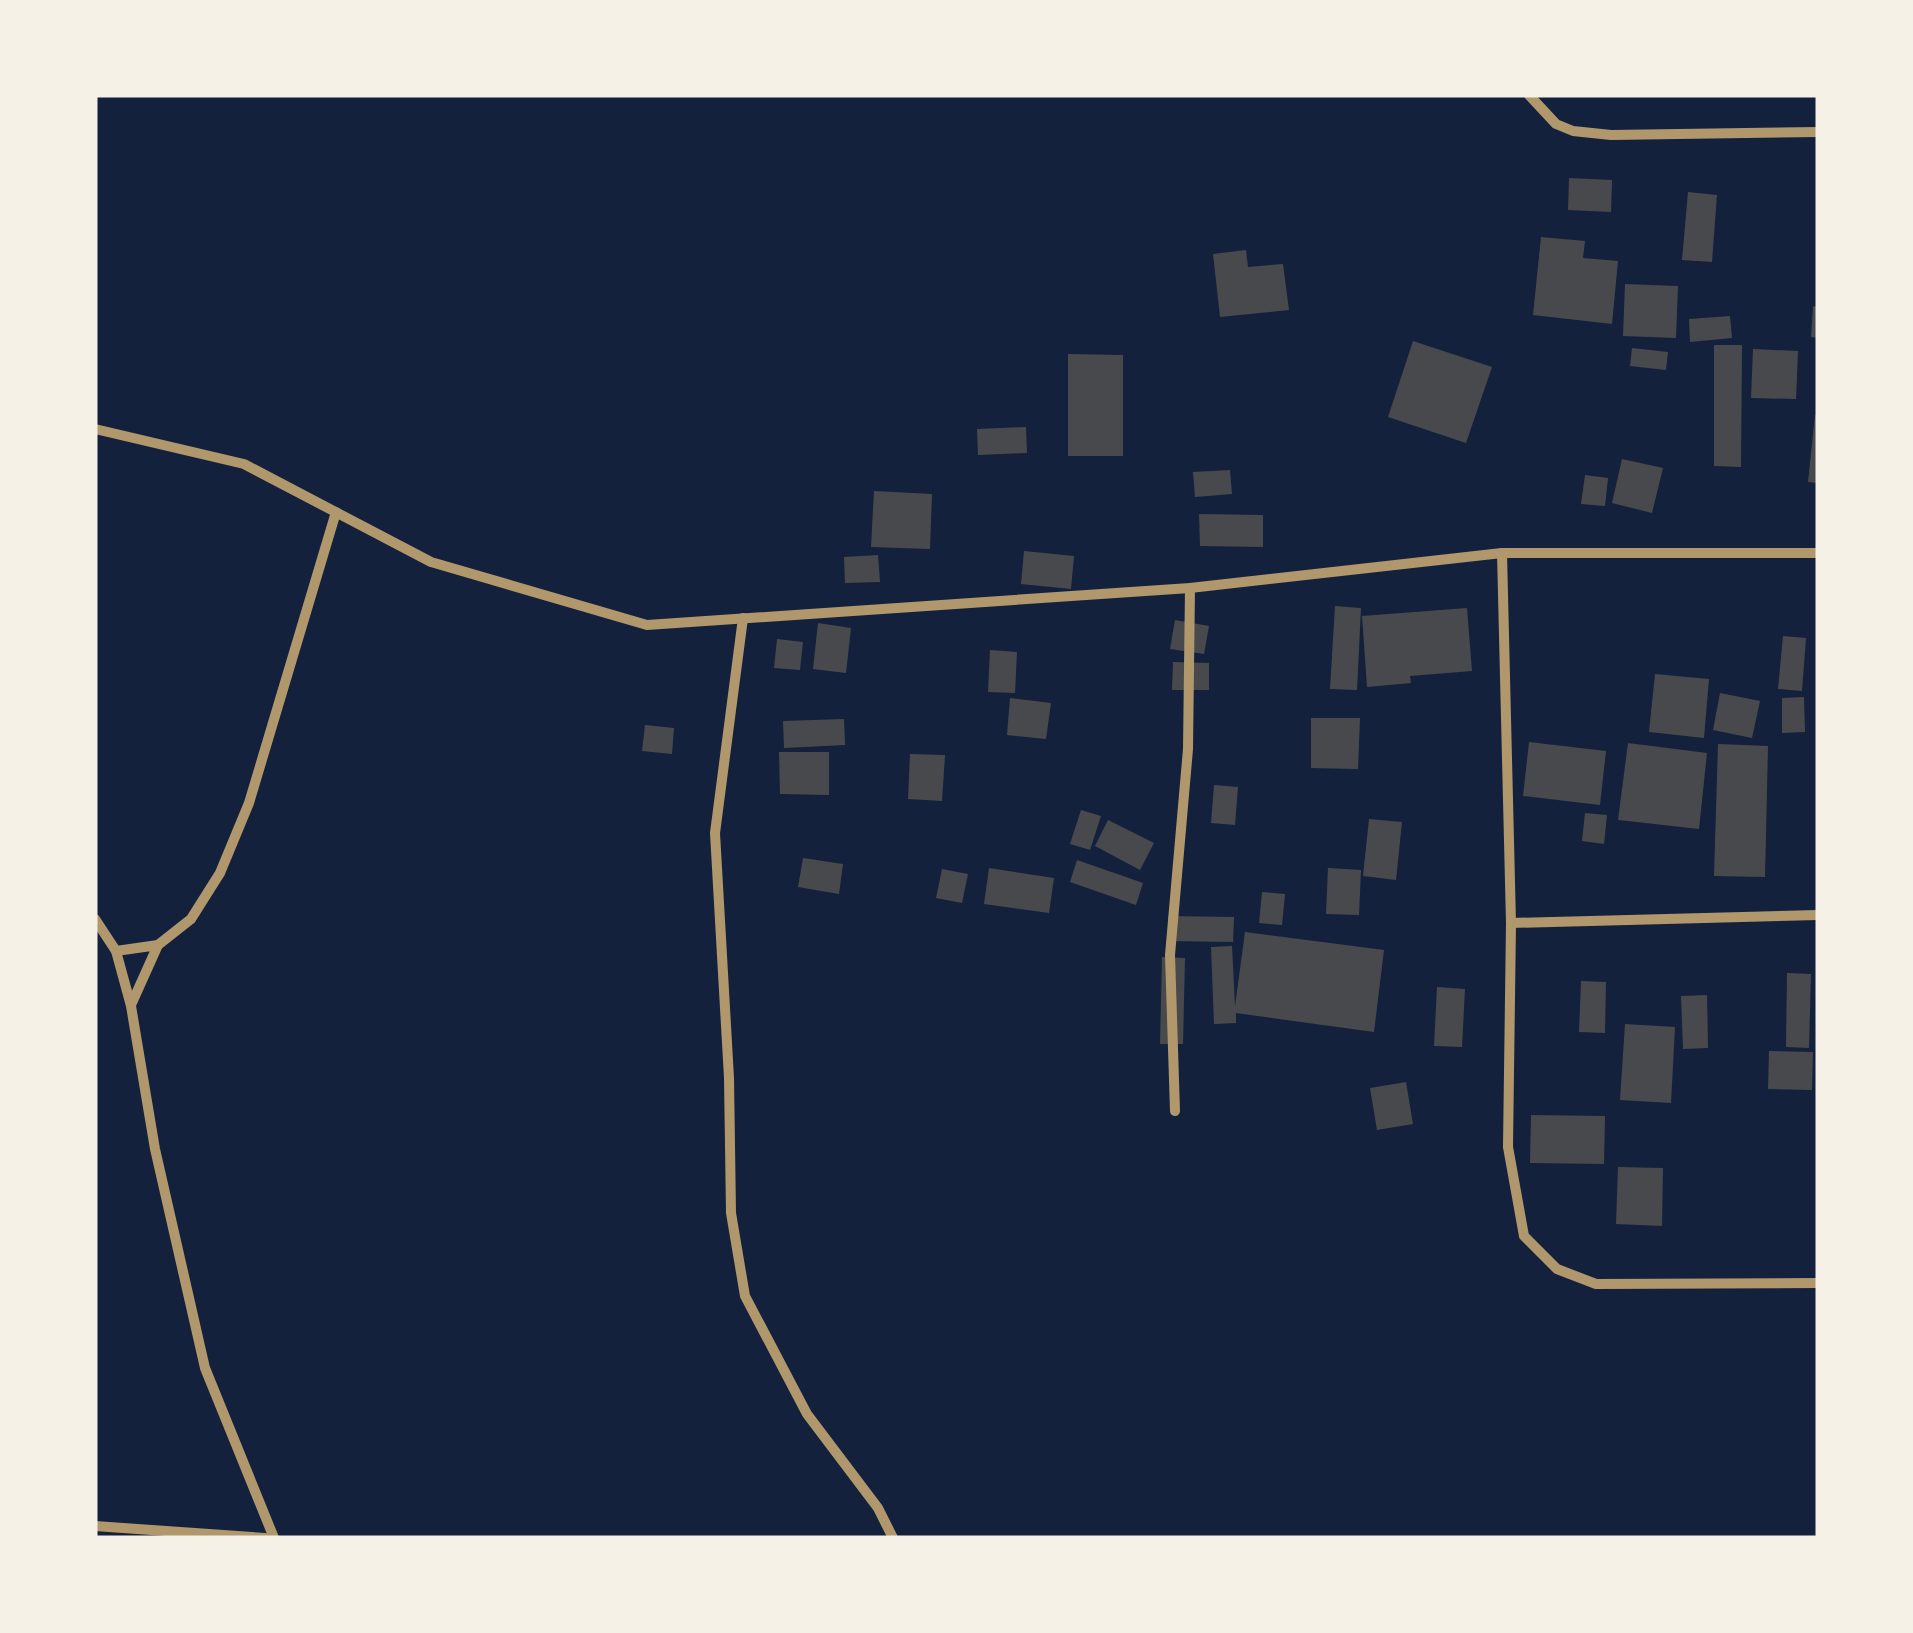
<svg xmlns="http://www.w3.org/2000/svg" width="1913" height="1633" viewBox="0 0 1913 1633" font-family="Ubuntu,sans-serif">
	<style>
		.building { fill: #48494c }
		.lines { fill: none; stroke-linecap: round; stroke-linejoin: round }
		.minor { stroke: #b1986c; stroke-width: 10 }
	</style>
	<rect width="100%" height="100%" fill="#14213d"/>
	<g class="building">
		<path d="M 1569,178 L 1612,180 L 1611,212 L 1568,210 Z"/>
		<path d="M 1688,192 L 1717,195 L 1712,262 L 1682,260 Z"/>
		<path d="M 1541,237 L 1585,241 L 1583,258 L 1618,261 L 1612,324 L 1533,315 Z"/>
		<path d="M 1246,250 L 1248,267 L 1283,264 L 1289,310 L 1220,317 L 1213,254 Z"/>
		<path d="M 1625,284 L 1678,286 L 1676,338 L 1623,336 Z"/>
		<path d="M 1813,306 L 1818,307 L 1818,338 L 1811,337 Z"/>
		<path d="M 1730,316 L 1732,338 L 1690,342 L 1689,319 Z"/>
		<path d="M 1413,341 L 1492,367 L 1466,443 L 1388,417 Z"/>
		<path d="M 1714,345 L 1742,345 L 1741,467 L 1714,466 Z"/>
		<path d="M 1632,348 L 1668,352 L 1666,370 L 1630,366 Z"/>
		<path d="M 1753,349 L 1798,351 L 1796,399 L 1751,398 Z"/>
		<path d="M 1068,354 L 1123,355 L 1123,456 L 1068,456 Z"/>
		<path d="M 1815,415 L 1818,416 L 1818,483 L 1808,482 Z"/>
		<path d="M 1026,427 L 1027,453 L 978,455 L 977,429 Z"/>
		<path d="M 1622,459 L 1663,468 L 1652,513 L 1612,503 Z"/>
		<path d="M 1230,470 L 1232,494 L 1195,497 L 1193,472 Z"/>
		<path d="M 1585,475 L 1608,478 L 1605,506 L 1581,504 Z"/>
		<path d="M 874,491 L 932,494 L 930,549 L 871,547 Z"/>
		<path d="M 1199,514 L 1263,515 L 1263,547 L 1200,546 Z"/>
		<path d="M 1024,551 L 1074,556 L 1071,589 L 1021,584 Z"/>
		<path d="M 878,555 L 880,582 L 845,583 L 844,557 Z"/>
		<path d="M 1335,606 L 1361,608 L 1357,690 L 1330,689 Z"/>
		<path d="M 1467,608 L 1472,671 L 1410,676 L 1411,683 L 1367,687 L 1362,616 Z"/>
		<path d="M 1175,620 L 1209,626 L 1204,654 L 1170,649 Z"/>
		<path d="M 818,623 L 851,628 L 846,673 L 813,669 Z"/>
		<path d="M 1783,636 L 1806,638 L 1802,691 L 1778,689 Z"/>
		<path d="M 777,639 L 803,642 L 800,670 L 774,668 Z"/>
		<path d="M 990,650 L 1017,652 L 1015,693 L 988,692 Z"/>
		<path d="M 1173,662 L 1209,663 L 1209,690 L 1172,690 Z"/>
		<path d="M 1655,674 L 1709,679 L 1704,738 L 1649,732 Z"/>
		<path d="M 1720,693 L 1760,701 L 1752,738 L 1713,730 Z"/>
		<path d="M 1804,697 L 1805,732 L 1782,733 L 1782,698 Z"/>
		<path d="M 1010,698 L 1051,703 L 1046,739 L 1007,735 Z"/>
		<path d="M 1311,718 L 1360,718 L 1358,769 L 1311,768 Z"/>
		<path d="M 844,719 L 845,745 L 784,748 L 783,721 Z"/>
		<path d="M 645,725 L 674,728 L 672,754 L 642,751 Z"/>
		<path d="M 1529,742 L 1606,751 L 1600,805 L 1523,796 Z"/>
		<path d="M 1628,743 L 1707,753 L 1699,829 L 1618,820 Z"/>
		<path d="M 1718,744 L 1768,746 L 1765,877 L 1714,876 Z"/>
		<path d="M 779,752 L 829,752 L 829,795 L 780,794 Z"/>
		<path d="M 910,754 L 945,755 L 942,801 L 908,799 Z"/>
		<path d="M 1214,785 L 1238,787 L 1235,825 L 1211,823 Z"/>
		<path d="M 1081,810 L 1101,816 L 1090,850 L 1070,844 Z"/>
		<path d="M 1585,813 L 1607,815 L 1604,844 L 1582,841 Z"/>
		<path d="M 1369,819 L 1402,822 L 1396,880 L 1363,876 Z"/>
		<path d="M 1108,820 L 1154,843 L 1140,870 L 1095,846 Z"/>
		<path d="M 803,858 L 843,864 L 839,894 L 798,887 Z"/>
		<path d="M 1077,860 L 1143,883 L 1136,905 L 1070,882 Z"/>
		<path d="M 989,868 L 1054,878 L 1049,913 L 984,904 Z"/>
		<path d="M 1328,868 L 1361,870 L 1359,915 L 1326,914 Z"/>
		<path d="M 942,869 L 968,874 L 962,903 L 936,898 Z"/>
		<path d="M 1262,892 L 1285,894 L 1282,925 L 1259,923 Z"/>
		<path d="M 1168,916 L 1234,917 L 1233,942 L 1168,941 Z"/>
		<path d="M 1245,932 L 1384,950 L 1374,1032 L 1236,1013 L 1236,1023 L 1214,1024 L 1211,947 L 1232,946 L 1235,1006 Z"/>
		<path d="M 1162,957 L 1185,958 L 1183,1044 L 1160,1044 Z"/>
		<path d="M 1787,973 L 1811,974 L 1809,1048 L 1786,1047 Z"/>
		<path d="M 1581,981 L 1606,982 L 1605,1033 L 1579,1032 Z"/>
		<path d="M 1437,987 L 1465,989 L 1462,1047 L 1434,1046 Z"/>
		<path d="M 1707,995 L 1708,1048 L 1683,1049 L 1681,996 Z"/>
		<path d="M 1625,1024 L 1675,1027 L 1671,1103 L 1620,1100 Z"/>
		<path d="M 1769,1051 L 1813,1052 L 1812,1090 L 1768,1089 Z"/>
		<path d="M 1406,1082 L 1413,1124 L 1377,1130 L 1370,1088 Z"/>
		<path d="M 1531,1115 L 1605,1116 L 1604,1164 L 1530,1163 Z"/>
		<path d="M 1618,1167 L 1663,1168 L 1662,1226 L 1616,1224 Z"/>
	</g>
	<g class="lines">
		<g class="minor">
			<path d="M 1529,95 L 1556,124 L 1573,131 L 1611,135 L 1818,132"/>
			<path d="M 95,429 L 244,464 L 431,562 L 647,625 L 1190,588 L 1502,553 L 1818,553"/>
			<path d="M 1502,553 L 1511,923 L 1508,1147 L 1524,1236 L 1557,1269 L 1596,1284 L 1818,1283"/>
			<path d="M 743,618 L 715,833 L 729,1078 L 731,1213 L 745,1296 L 807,1414 L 878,1508 L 893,1538"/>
			<path d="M 95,919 L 116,951 L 131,1006 L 155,1149 L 205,1368 L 274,1538"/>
			<path d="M 1511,923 L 1818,915"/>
			<path d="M 158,945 L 191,919 L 220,873 L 249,803 L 336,512"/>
			<path d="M 116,951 L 158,945 L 131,1005"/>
			<path d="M 1175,1111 L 1170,955 L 1188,749 L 1190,588"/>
			<path d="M 95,1526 L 265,1538"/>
		</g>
	</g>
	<rect width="1913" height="1633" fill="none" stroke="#f6f1e7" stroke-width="195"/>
</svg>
